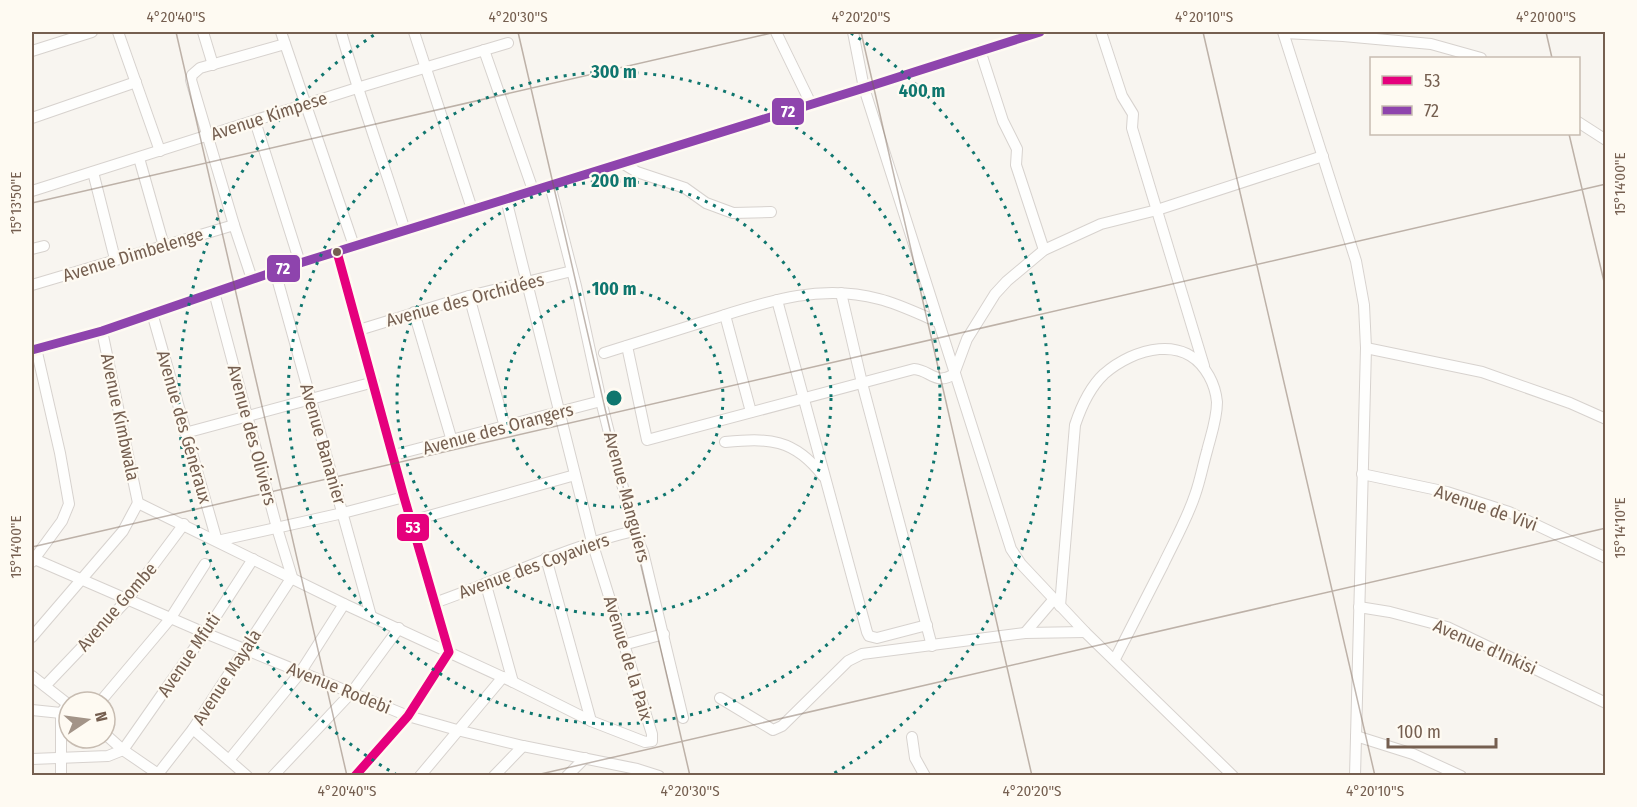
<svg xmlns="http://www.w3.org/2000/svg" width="1637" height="807" viewBox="0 0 1637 807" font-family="'Fira Sans Condensed',sans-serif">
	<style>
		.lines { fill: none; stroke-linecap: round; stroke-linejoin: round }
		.minor-casing { stroke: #d7d2ce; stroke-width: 12 }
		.minor { stroke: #fefefd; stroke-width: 10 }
		.bus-1-casing { stroke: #fefaf2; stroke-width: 14 }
		.bus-2-casing { stroke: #fefaf2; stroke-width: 14 }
		.bus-1 { stroke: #e5007d; stroke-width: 9 }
		.bus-2 { stroke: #8e44ad; stroke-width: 9 }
		.ticks { fill: none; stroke: #755f50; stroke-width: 1.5; stroke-opacity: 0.45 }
		.ring { fill: none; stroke: #0f766e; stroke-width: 3; stroke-dasharray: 3 6 }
		.bus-dot { fill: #755f50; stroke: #fefaf2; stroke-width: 2 }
		.labels { text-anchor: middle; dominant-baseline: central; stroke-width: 4.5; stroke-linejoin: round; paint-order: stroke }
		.street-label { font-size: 18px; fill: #755f50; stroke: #fefaf2 }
		.centre { fill: #0f766e; stroke: #fefaf2; stroke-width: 3 }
		.ring-label { font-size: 18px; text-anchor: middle; font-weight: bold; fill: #0f766e; stroke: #fefaf2; stroke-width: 4.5; stroke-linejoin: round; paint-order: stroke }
		.line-badge { stroke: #fefaf2; stroke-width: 2 }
		.badge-label { font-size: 16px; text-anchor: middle; font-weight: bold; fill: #fff }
		.neatline { fill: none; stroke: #755f50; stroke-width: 2 }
		.ticks-label { font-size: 15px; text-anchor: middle; fill: #755f50 }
	</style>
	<rect width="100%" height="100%" fill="#f8f5f0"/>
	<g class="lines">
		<g class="minor-casing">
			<g id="minor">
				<path d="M 118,32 L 160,151"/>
				<path d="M 203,32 L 213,65"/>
				<path d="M 281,32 L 354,246"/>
				<path d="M 341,32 C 360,99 384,164 405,231"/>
				<path d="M 414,32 L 472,209"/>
				<path d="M 776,32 L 811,104"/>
				<path d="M 853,32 L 864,88 L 1011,549 L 1021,564 L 1085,632 L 1233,776"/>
				<path d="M 1101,32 L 1122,96 L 1133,114 L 1132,128 L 1204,366"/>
				<path d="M 1283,32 L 1356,261 L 1364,305 L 1366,348 L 1355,776"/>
				<path d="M 1284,33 L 1343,36 L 1431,44 L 1481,58"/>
				<path d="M 484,50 L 533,190"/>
				<path d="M 980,50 L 1003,121 L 1017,149 L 1016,165 L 1044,250"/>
				<path d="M 32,51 L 92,32"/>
				<path d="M 32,118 L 136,82"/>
				<path d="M 255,121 L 300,263"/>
				<path d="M 1578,122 L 1606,140"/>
				<path d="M 139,158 L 164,246"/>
				<path d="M 622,163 L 637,172 L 685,188 L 706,203 L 733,213 L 771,212"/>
				<path d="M 93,172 L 115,259"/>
				<path d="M 550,185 L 576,286 L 601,401 L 634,531 L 643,552 L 683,718"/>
				<path d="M 32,191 L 357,88 L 508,43"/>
				<path d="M 32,249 L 44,246"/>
				<path d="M 337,252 L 404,497 L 449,652 L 408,716 L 355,776"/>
				<path d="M 275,271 L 371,616"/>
				<path d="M 252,279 L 234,225 L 191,80 L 192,75 L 200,68 L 285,44"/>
				<path d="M 32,285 L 234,225"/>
				<path d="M 841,293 L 862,383 L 932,646"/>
				<path d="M 469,296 L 505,427"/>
				<path d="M 777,300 L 867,632 L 869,636 L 877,638 L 927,625"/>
				<path d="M 414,312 L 452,441"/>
				<path d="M 152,313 L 217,541 L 343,513 L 404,497"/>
				<path d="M 725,315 L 751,412"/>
				<path d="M 359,330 L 469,296 L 572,271"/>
				<path d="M 102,331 L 138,503"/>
				<path d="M 627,346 L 647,440 L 914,369 C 930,370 936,386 954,374 L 967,339 L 995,294 L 1007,281 L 1044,250 L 1101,224 L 1157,210 L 1323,156"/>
				<path d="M 1366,348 L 1482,372 L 1570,403 L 1606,419"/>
				<path d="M 32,350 L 102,331 L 300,263 L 864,88 L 1040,32"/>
				<path d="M 604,353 C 639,342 674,331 709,320 C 766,302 819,283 879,299 C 899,304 919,314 938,322"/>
				<path d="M 185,433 L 374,382"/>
				<path d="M 725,442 C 768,438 794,438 823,476"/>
				<path d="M 394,455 L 601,401"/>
				<path d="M 1362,474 L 1447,492 L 1509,512 L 1606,558"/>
				<path d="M 138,503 L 344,604 L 513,682 L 591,721 L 645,742 L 652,741 L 652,734 L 592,542 L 506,199"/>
				<path d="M 411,521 L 575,475"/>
				<path d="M 32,558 L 205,633 L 408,716 L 457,730 L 523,746 L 637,769 L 659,776"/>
				<path d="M 546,558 L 591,721"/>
				<path d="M 32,562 L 62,521 L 69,504 L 60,453 L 36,348"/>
				<path d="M 486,585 L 513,682"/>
				<path d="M 434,603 C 501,580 564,547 634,531"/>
				<path d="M 1060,606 L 1075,425 C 1081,407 1089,388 1104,374 C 1134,348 1186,333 1209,376 C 1214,385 1216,392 1217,402 C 1217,419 1211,435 1207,451 C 1203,465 1200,481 1195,495 C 1187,519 1174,542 1163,565 C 1147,596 1131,628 1115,659"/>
				<path d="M 1359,607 L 1390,612 L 1447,627 L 1606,703"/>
				<path d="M 1025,633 L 1054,599"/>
				<path d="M 32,637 L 123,531 L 138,503"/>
				<path d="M 623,645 L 664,634"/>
				<path d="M 32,676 L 69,705"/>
				<path d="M 45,686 L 128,599 L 184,524"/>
				<path d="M 720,698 L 773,730 L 782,726 L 848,661 L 862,654 L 1025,633 L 1085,632"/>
				<path d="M 100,702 L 170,619 L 205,564"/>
				<path d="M 32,710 L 61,713"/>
				<path d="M 193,729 L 247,776"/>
				<path d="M 105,734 L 123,750 L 161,776"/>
				<path d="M 1356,736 L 1413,754 L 1461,776"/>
				<path d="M 912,737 L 915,758 L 925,776"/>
				<path d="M 32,759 L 108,756 L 123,750 L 205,633 L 253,559"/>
				<path d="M 229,760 L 300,673 L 344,604"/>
				<path d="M 158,774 L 193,729 L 292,577 L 277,528 L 214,292"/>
				<path d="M 61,776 L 61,713 L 68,704"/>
				<path d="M 273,776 L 352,692 L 399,628"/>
				<path d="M 420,776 L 503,677"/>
				<path d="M 494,776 L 523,746"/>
				<path d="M 567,776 L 585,758"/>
			</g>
		</g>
		<use href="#minor" class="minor"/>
		<g class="bus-1-casing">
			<path id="bus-1" d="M 337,252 L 404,497 L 449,652 L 408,716 L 355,776"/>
		</g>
		<g class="bus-2-casing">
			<path id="bus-2" d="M 32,350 L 102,331 L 300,263 L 864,88 L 1040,32"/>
		</g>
		<use href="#bus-1" class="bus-1"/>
		<use href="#bus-2" class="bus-2"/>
	</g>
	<path class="ticks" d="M 176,32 L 347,776M 518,32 L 690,776M 861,32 L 1032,776M 1203,32 L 1375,776M 1546,32 L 1552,58M 1569,134 L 1606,290M 32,203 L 776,32M 32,547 L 1606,184M 532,776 L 1606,528"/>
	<g class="ring">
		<circle cx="614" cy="398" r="109"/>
		<circle cx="614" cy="398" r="217"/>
		<circle cx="614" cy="398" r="326"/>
		<path d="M397 775A435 435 0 0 1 377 33M851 33A435 435 0 0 1 831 775"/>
	</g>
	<circle class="bus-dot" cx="337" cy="252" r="5"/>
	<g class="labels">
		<g class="street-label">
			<text transform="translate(269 116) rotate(-18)">Avenue Kimpese</text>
			<text transform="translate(133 255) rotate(-17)">Avenue Dimbelenge</text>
			<text transform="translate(465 300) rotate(-15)">Avenue des Orchidées</text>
			<text transform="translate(120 417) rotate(78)">Avenue Kimbwala</text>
			<text transform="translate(184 427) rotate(74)">Avenue des Généraux</text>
			<text transform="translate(498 429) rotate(-15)">Avenue des Orangers</text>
			<text transform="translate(252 435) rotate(75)">Avenue des Oliviers</text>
			<text transform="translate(323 444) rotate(74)">Avenue Bananier</text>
			<text transform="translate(627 497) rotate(75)">Avenue Manguiers</text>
			<text transform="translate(1486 508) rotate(19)">Avenue de Vivi</text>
			<text transform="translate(534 566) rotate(-20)">Avenue des Coyaviers</text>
			<text transform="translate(117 607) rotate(-49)">Avenue Gombe</text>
			<text transform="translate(1485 647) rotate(24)">Avenue d'Inkisi</text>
			<text transform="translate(189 655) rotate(-56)">Avenue Mfuti</text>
			<text transform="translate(628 658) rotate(73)">Avenue de la Paix</text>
			<text transform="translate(227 677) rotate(-57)">Avenue Mayala</text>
			<text transform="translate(339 688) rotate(22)">Avenue Rodebi</text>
		</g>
	</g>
	<circle cx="614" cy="398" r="9" class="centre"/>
	<g class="ring-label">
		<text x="614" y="78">300 m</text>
		<text x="922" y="97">400 m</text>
		<text x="614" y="187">200 m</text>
		<text x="614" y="295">100 m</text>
	</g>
	<g class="line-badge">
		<rect x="771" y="97" width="34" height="29" rx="6" fill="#8e44ad"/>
		<rect x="266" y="254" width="35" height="29" rx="6" fill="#8e44ad"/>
		<rect x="396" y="513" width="34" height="29" rx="6" fill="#e5007d"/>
	</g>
	<g class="badge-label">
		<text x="788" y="117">72</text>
		<text x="283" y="274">72</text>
		<text x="413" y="533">53</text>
	</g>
	<rect width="1637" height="807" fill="none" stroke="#fefaf2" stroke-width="66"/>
	<rect x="1370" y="57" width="210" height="78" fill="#fefaf2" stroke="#c7bcb1" stroke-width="1.5"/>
	<rect x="1382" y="76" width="30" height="9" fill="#e5007d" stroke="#c7bcb1" stroke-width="1.5"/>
	<text x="1424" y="87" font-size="18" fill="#755f50">53</text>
	<rect x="1382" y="106" width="30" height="9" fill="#8e44ad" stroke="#c7bcb1" stroke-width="1.5"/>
	<text x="1424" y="117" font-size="18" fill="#755f50">72</text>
	<g transform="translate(87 720) rotate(77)"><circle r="28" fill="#fefaf2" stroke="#c7bcb1" stroke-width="1.5"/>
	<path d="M0-4.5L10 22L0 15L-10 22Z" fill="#a39488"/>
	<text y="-9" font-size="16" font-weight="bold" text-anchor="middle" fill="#755f50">N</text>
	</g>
	<path d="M1388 738v9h108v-9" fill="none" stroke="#755f50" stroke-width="3"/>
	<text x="1397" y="738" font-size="18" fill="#755f50" stroke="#fefaf2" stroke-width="4.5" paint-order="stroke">100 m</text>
	<rect x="33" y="33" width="1571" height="741" class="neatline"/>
	<g class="ticks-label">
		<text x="176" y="22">4°20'40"S</text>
		<text x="518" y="22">4°20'30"S</text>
		<text x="861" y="22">4°20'20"S</text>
		<text x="1204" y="22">4°20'10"S</text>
		<text x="1546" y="22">4°20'00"S</text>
		<text transform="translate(1620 184) rotate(-90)" y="5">15°14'00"E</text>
		<text transform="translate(16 203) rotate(-90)" y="5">15°13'50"E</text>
		<text transform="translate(1620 528) rotate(-90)" y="5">15°14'10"E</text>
		<text transform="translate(16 547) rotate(-90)" y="5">15°14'00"E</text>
		<text x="347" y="796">4°20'40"S</text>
		<text x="690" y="796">4°20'30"S</text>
		<text x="1032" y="796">4°20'20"S</text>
		<text x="1375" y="796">4°20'10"S</text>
	</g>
</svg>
